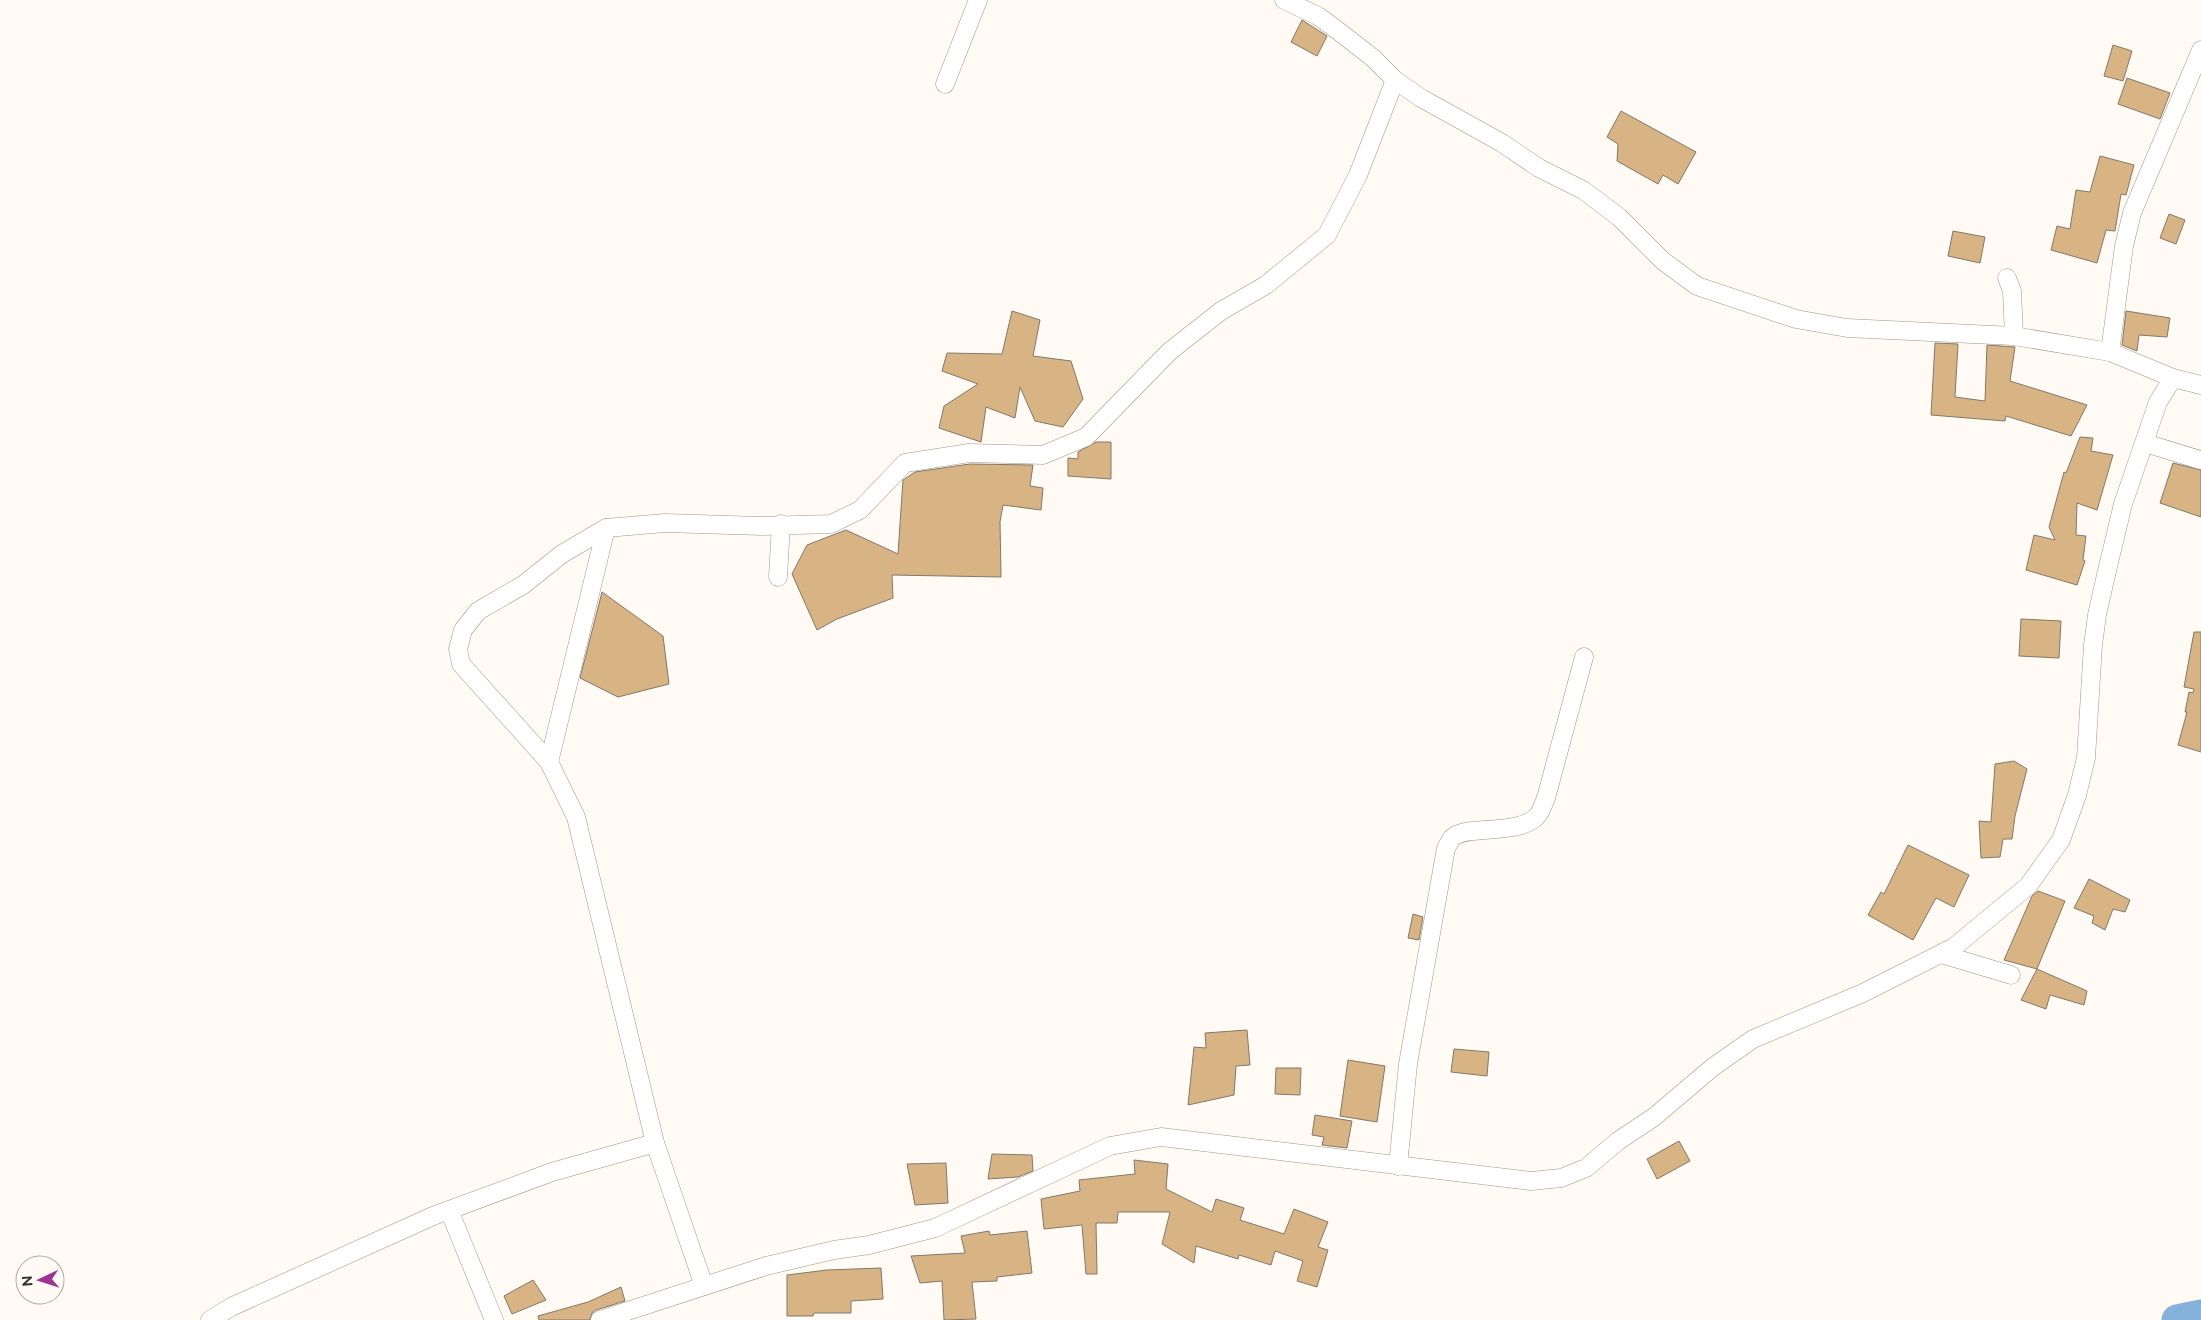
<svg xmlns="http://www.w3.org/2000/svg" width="2201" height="1320" viewBox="0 0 2201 1320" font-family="Raleway,sans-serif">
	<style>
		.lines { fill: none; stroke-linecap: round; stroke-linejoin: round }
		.river { stroke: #85b2db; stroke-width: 31 }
		.building { fill: #d8b383; stroke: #82786b }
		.minor-casing { stroke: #a19688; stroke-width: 19 }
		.minor { stroke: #fff; stroke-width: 18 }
	</style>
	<rect width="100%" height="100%" fill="#fffaf4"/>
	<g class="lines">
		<path class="river" d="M 2177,1320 L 2201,1315"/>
	</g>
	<g class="building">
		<path d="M 1302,20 L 1327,36 L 1317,56 L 1291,42 Z"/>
		<path d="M 2113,45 L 2132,51 L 2123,81 L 2104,76 Z"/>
		<path d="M 2127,78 L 2170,93 L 2160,119 L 2118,104 Z"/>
		<path d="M 1621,111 L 1696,152 L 1678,184 L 1663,175 L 1658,184 L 1617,161 L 1618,144 L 1607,137 Z"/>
		<path d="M 2100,156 L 2134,165 L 2126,195 L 2121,194 L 2115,231 L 2106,230 L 2097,263 L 2051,250 L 2057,226 L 2070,229 L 2076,190 L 2090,192 Z"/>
		<path d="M 2169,214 L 2185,220 L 2176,244 L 2160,238 Z"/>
		<path d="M 1953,231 L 1985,237 L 1980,263 L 1948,256 Z"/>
		<path d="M 1012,311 L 1040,320 L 1033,356 L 1071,361 L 1083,399 L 1063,427 L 1035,421 L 1020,387 L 1015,418 L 986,407 L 981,442 L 939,428 L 944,406 L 978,384 L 942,371 L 947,353 L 1002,354 Z"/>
		<path d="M 2126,311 L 2170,318 L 2167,337 L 2139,335 L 2137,351 L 2122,345 Z"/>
		<path d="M 1935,343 L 1958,344 L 1955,397 L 1985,401 L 1987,345 L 2015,347 L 2010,381 L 2087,405 L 2071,436 L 2006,416 L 2005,421 L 1931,415 Z"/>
		<path d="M 2080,437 L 2093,438 L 2091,451 L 2113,455 L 2097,510 L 2077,503 L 2076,535 L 2086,536 L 2083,560 L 2085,561 L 2077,585 L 2026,570 L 2034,535 L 2055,540 L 2049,527 L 2064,472 L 2066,473 Z"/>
		<path d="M 1096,442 L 1111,442 L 1111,479 L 1068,476 L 1068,458 L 1078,459 L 1078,452 Z"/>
		<path d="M 2173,463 L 2201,470 L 2201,517 L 2160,503 Z"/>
		<path d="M 970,464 L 1033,465 L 1030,486 L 1043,488 L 1041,510 L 1003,505 L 1000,522 L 1001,577 L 892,575 L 893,598 L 837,619 L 817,630 L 792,574 L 807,545 L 846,530 L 898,554 L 903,480 L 915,472 Z"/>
		<path d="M 602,592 L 663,636 L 669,684 L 618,697 L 580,678 Z"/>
		<path d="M 2021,619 L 2061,621 L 2059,658 L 2019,656 Z"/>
		<path d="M 2194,632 L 2201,632 L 2201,752 L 2178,745 L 2187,712 L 2185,712 L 2189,692 L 2193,693 L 2194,689 L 2184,687 Z"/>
		<path d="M 2014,761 L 2027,769 L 2015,816 L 2012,839 L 2003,839 L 2000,857 L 1981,858 L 1979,821 L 1991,822 L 1995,764 Z"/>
		<path d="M 1908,845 L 1969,875 L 1954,907 L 1936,898 L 1913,940 L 1868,915 L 1881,892 L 1884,894 Z"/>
		<path d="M 2089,879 L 2130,900 L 2125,912 L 2113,909 L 2105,930 L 2092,923 L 2094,916 L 2074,908 Z"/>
		<path d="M 2038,891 L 2065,901 L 2037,969 L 2004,960 L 2032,896 Z"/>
		<path d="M 1413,914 L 1423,917 L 1419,940 L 1408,938 Z"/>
		<path d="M 2037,969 L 2087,991 L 2084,1005 L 2050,995 L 2046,1009 L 2021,1000 Z"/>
		<path d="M 1247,1030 L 1250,1065 L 1236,1066 L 1234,1095 L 1188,1105 L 1194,1047 L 1206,1048 L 1205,1033 Z"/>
		<path d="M 1454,1049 L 1489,1052 L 1487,1076 L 1451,1072 Z"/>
		<path d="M 1348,1060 L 1385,1066 L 1377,1122 L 1340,1116 Z"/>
		<path d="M 1276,1068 L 1301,1068 L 1300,1095 L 1275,1094 Z"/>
		<path d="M 1315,1115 L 1352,1121 L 1347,1148 L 1322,1145 L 1324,1137 L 1312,1135 Z"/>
		<path d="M 1679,1141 L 1690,1161 L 1657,1179 L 1647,1159 Z"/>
		<path d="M 992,1154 L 1032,1155 L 1033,1171 L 1018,1177 L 988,1179 Z"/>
		<path d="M 1134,1160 L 1168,1164 L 1166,1189 L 1212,1212 L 1216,1199 L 1244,1208 L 1240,1220 L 1284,1234 L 1294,1209 L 1328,1222 L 1318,1247 L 1328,1250 L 1317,1287 L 1297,1281 L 1303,1261 L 1275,1251 L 1271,1265 L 1239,1255 L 1238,1259 L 1196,1246 L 1194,1263 L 1162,1244 L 1170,1212 L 1118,1212 L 1117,1223 L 1096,1223 L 1097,1274 L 1086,1274 L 1082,1225 L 1044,1229 L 1041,1199 L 1080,1191 L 1079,1180 L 1135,1174 Z"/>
		<path d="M 946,1163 L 948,1203 L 915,1205 L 907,1164 Z"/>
		<path d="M 989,1231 L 990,1235 L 1027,1231 L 1032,1273 L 997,1277 L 997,1281 L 972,1282 L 976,1319 L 944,1320 L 942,1281 L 920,1283 L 911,1256 L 965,1253 L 961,1236 Z"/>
		<path d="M 881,1268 L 883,1299 L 851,1301 L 851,1313 L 814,1313 L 813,1316 L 787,1316 L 787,1275 L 827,1270 Z"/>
		<path d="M 533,1280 L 546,1300 L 512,1314 L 504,1296 Z"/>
		<path d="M 621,1287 L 625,1301 L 596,1310 L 592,1313 L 590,1320 L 539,1320 L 538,1316 L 588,1302 Z"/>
	</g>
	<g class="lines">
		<g class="minor-casing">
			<g id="minor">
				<path d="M 1284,0 L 1318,16 L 1337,30 L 1373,58 L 1395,80 L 1421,98 L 1502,143 L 1539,168 L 1583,190 L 1619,217 L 1663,261 L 1697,286 L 1796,319 L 1847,328 L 2014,336 L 2110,352 L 2173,378"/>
				<path d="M 945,84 L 978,0"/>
				<path d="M 2007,278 L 2012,291 L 2014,336"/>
				<path d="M 2110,352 L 2124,246 L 2132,213 L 2201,50"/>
				<path d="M 2145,443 L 2200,460"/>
				<path d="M 778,577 L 781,524"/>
				<path d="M 549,762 L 606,528"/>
				<path d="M 1941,954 L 2011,975"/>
				<path d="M 1398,1166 L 1408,1064 L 1446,848 C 1448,845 1450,841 1452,838 C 1467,824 1513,836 1535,818 C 1541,814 1543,804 1546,798 L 1584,657"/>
				<path d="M 449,1210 L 494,1320"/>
				<path d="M 704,1286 L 655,1143 L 576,817 L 549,762 L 461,664 L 458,649 L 463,630 L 478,611 L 523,585 L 562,554 L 606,528 L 665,523 L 762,526 L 831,524 L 860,510 L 905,463 L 969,453 L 1043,455 L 1086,437 L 1170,351 L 1221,311 L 1266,285 L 1327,235 L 1358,175 L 1395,80"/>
				<path d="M 210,1320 L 231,1307 L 433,1216 L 552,1172 L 655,1143"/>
				<path d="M 600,1320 L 766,1266 L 834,1250 L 869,1245 L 935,1228 L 1110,1146 L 1161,1137 L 1531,1181 L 1561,1178 L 1586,1168 L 1618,1141 L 1654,1117 L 1713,1067 L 1753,1039 L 1863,993 L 1954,947 L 2028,886 L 2061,840 L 2077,795 L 2086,758 L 2093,645 L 2097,615 L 2106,575 L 2123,504 L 2158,402 L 2173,378 L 2201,385"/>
			</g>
		</g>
		<use href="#minor" class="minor"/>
	</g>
	<g transform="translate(40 1280) rotate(266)"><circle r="24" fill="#fffaf4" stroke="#afaaa4"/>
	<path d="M0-4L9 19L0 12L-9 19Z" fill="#9e3394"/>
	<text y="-8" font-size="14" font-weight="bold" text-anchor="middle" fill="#36322c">N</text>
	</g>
</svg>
